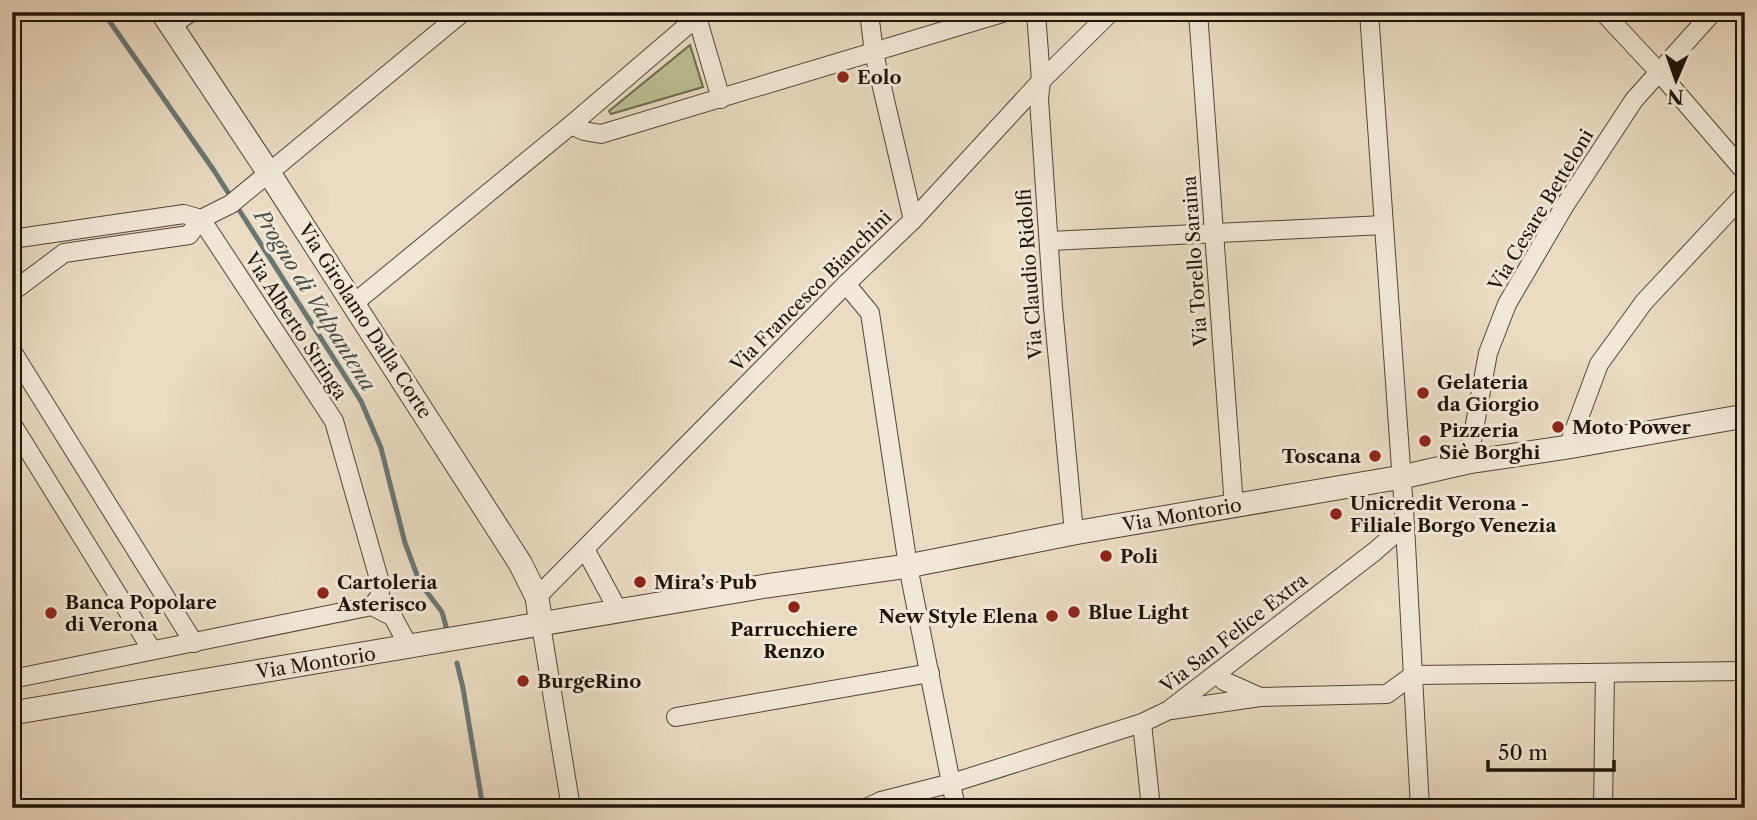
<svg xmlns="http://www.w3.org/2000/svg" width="1757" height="820" viewBox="0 0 1757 820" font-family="'Libre Caslon Text',serif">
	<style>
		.green { fill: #babf91; stroke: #6c6a4d; stroke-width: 2 }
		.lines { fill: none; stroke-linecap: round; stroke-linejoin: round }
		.stream { stroke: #687774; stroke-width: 5 }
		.minor-casing { stroke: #514637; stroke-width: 20 }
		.tertiary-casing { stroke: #514637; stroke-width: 25 }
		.minor { stroke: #f1e8d7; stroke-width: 18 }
		.tertiary { stroke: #f1e8d7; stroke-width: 23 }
		.poi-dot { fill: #8f2418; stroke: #f1e8d7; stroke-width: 2.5 }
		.labels { text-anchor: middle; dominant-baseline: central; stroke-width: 6; stroke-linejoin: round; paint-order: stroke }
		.poi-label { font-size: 19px; font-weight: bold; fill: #1e1509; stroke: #f1e8d7; text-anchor: start }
		.street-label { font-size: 19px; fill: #1e1509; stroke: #f1e8d7 }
		.water-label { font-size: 21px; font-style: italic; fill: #494e47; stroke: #f1e8d7 }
	</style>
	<rect width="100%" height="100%" fill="#eadbc2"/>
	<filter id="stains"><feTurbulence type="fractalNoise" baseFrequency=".00286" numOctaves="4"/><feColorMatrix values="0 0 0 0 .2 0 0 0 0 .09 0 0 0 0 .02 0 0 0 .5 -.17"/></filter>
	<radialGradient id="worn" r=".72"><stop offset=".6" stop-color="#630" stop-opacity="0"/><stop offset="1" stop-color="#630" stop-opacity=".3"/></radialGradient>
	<path class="green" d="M 690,45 L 703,87 L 611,114 L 609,111 Z"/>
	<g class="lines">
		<g class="stream">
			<path d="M 103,12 L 213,169 L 361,401 L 381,448 L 405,543 L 420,583 L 442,612 L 447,630"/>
			<path d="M 457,663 L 463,688 L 483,808"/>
		</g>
		<g class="minor-casing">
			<g id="minor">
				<path d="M 869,12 L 874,53 L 913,220"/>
				<path d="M 1036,12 L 1041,81 L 1039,99 L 1053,307 L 1074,533"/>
				<path d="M 1198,12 L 1234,507"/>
				<path d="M 1369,12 L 1405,525 L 1420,808"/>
				<path d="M 1603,12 L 1658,71 L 1745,172"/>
				<path d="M 1740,12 L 1745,18"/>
				<path d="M 697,17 L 721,99"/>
				<path d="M 171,26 L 191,12"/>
				<path d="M 571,125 L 584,131 L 601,134 L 1006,12"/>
				<path d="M 201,219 L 334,421 L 379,579 L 380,596 L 372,606"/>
				<path d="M 12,239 L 184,214 L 201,219"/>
				<path d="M 1050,241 L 1384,225"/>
				<path d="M 846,284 L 870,313 L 908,566 L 956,808"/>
				<path d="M 12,292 L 64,253 L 189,235 L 201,219 L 231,204 L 463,12"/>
				<path d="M 353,304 L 571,125 L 703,12"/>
				<path d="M 12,351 L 194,643"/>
				<path d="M 12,424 L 152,650"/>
				<path d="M 1568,447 L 1599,364 L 1644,302 L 1745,194"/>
				<path d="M 1468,462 L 1488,353 L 1507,304 L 1565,205 L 1634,100 L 1713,12"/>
				<path d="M 585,549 L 619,612"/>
				<path d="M 537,597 L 846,284 L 913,220 L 1041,81 L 1111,12"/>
				<path d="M 372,606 L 393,617 L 409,647"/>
				<path d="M 541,625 L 571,808"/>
				<path d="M 1217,673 L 1224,681 L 1260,697"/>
				<path d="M 12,679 L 372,606"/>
				<path d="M 1171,710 L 1260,697 L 1387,694 L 1413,675 L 1745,671"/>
				<path d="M 676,717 L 930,673"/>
				<path d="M 1142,723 L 1151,808"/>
				<path d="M 866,808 L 881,801 L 952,783 L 1142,723 L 1169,710 L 1374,552 L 1405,525"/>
				<path d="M 1603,808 L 1605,673"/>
			</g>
		</g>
		<g class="tertiary-casing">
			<g id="tertiary">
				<path d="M 162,12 L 269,173 L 520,563 L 537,597 L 541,625"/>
				<path d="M 12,713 L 766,586 L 908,566 L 1074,533 L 1402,477 L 1468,462 L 1568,447 L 1745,416"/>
			</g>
		</g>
		<use href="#minor" class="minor"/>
		<use href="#tertiary" class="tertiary"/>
	</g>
	<g class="poi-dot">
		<circle cx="843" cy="77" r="7"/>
		<circle cx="1423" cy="393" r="7"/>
		<circle cx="1558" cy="427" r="7"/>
		<circle cx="1425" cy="441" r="7"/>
		<circle cx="1375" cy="456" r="7"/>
		<circle cx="1336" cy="514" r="7"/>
		<circle cx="1106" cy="556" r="7"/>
		<circle cx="640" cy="582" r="7"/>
		<circle cx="323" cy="593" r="7"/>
		<circle cx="794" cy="607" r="7"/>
		<circle cx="1074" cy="612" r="7"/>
		<circle cx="51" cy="613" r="7"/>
		<circle cx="1052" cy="616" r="7"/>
		<circle cx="523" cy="681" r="7"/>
	</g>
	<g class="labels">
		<g class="poi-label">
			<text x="857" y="77">Eolo</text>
			<text x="1437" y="382">Gelateria<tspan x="1437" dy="22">da Giorgio</tspan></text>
			<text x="1572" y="427">Moto Power</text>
			<text x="1439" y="430">Pizzeria<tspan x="1439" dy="22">Siè Borghi</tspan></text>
			<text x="1361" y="456" text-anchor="end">Toscana</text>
			<text x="1350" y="503">Unicredit Verona -<tspan x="1350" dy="22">Filiale Borgo Venezia</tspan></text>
			<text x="1120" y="556">Poli</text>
			<text x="337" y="582">Cartoleria<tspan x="337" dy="22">Asterisco</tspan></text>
			<text x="654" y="582">Mira’s Pub</text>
			<text x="65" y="602">Banca Popolare<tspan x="65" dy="22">di Verona</tspan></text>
			<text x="1088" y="612">Blue Light</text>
			<text x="1038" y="616" text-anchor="end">New Style Elena</text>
			<text x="794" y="629" text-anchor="middle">Parrucchiere<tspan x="794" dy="22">Renzo</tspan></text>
			<text x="537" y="681">BurgeRino</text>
		</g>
		<g class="street-label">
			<text transform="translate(1541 210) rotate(-59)">Via Cesare Betteloni</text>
			<text transform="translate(1195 261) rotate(-94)">Via Torello Saraina</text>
			<text transform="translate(1030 274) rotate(-94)">Via Claudio Ridolfi</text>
			<text transform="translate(811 291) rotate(-45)">Via Francesco Bianchini</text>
			<text transform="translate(365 321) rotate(57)">Via Girolamo Dalla Corte</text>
			<text transform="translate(296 326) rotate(57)">Via Alberto Stringa</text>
			<text transform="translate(1182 515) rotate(-10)">Via Montorio</text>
			<text transform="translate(1234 633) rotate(-38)">Via San Felice Extra</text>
			<text transform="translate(316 663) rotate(-9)">Via Montorio</text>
		</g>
		<g class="water-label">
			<text transform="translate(315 300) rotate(58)">Progno di Valpantena</text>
		</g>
	</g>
	<rect width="1757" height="820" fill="none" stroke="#eadbc2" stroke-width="42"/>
	<rect x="14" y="14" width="1729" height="792" fill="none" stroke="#1e1509" stroke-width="3.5"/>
	<rect x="21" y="21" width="1715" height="778" fill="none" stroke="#1e1509" stroke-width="2"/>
	<g transform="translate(1676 80) rotate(182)" stroke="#f1e8d7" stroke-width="5" paint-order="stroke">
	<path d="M0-5L12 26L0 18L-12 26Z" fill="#1e1509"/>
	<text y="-10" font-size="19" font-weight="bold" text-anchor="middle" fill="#1e1509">N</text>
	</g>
	<path d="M1488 760v10h126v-10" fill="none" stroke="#1e1509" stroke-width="3.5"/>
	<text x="1498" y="760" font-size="21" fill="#1e1509" stroke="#f1e8d7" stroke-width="5" paint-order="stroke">50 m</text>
	<rect width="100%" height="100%" filter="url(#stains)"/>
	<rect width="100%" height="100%" fill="url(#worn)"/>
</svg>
